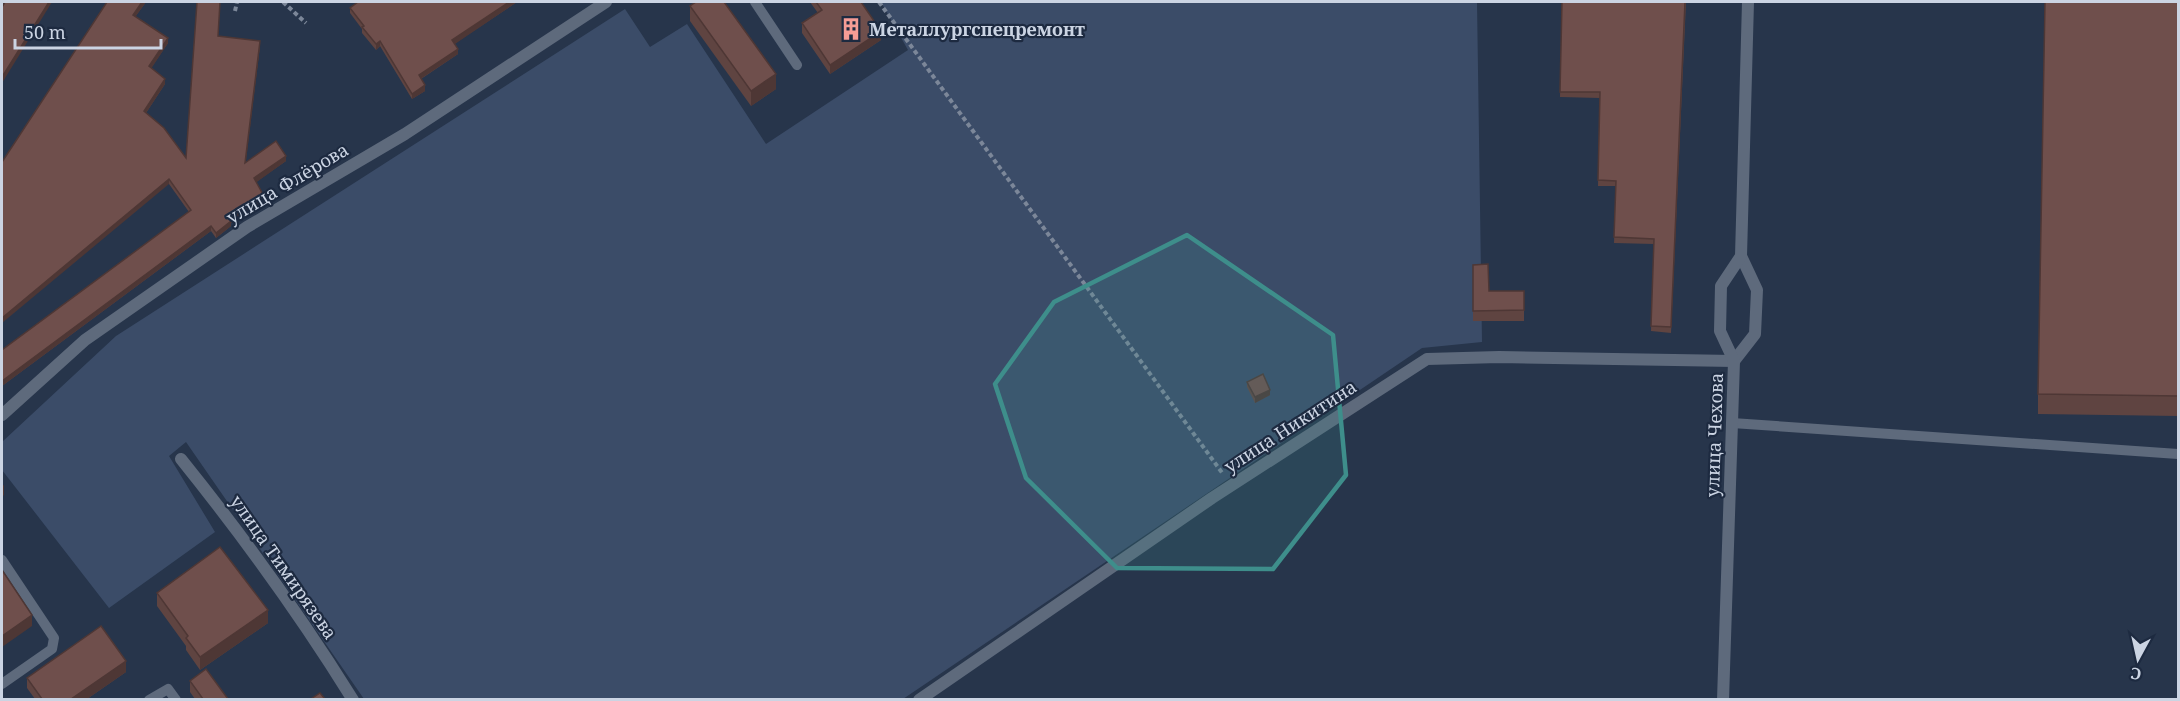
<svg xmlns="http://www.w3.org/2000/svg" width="2180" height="701" viewBox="0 0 2180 701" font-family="'Noto Serif',serif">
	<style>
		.green { fill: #3b4c68 }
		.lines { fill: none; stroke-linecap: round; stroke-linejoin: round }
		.path { stroke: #7c8799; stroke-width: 4; stroke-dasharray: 4.5 3; stroke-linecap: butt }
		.lane { stroke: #5e6a7c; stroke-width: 10 }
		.street { stroke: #5e6a7c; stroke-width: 12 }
		.wall { fill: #5f4441 }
		.shaded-wall { fill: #4e3735 }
		.building { fill: #6f4f4c; stroke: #4e3735; stroke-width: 1.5 }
		.marked { fill: #3e8e8b; fill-opacity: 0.2; stroke: #3e8e8b; stroke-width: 4.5; stroke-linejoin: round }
		.labels { text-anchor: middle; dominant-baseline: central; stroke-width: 4.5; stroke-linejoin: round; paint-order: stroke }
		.poi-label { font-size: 18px; font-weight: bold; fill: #cbd4e3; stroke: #1d2a40; text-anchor: start }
		.street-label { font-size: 18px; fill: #cbd4e3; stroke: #1d2a40 }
	</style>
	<rect width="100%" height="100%" fill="#27354b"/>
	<path class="green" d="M 881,2 L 1477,2 L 1482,342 L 1422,348 L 903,699 L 364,699 L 186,442 L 169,456 L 215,532 L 109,608 L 2,470 L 2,442 L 116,336 L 625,9 L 650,47 L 687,24 L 766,144 L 908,50 Z"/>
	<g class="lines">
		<g class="path">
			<path d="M 283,2 L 306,23"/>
			<path d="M 879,2 L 1223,474"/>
			<path d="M 235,11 L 237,2"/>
		</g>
		<g class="lane">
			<path d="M 755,2 L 797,65"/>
			<path d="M 1732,423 L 2178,454"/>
			<path d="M 2,560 L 54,638 L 52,649 L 2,684"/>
			<path d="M 149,700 L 168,689 L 176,700"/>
		</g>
		<g class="street">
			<path d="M 2,415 L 85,340 L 247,227 L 405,134 L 606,2"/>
			<path d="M 181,459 C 243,536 301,616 353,700"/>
			<path d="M 919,700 L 1212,498 L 1427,359 L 1499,357 L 1734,361 L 1755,334 L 1757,290 L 1741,256"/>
			<path d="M 1723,700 L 1734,361 L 1720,331 L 1721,286 L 1741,256 L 1748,2"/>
		</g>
	</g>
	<g class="wall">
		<path d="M 107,2 L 146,2 L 135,17 L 168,43 L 151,68 L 165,84 L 146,113 L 186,158 L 218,36 L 260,46 L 245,163 L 286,161 L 256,182 L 266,205 L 231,223 L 231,226 L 216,238 L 211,231 L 2,386 L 2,350 L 189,212 L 169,184 Z"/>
		<path d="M 358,2 L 517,2 L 454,44 L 458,54 L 421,79 L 425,91 L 412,99 L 380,46 L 376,50 L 362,33 L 362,29 L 350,13 L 350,8 Z"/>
		<path d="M 810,2 L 861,2 L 881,40 L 830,74 L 802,33 L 802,23 L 818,13 Z"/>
		<path d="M 1562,2 L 1686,2 L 1671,333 L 1651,331 L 1654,244 L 1614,243 L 1616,186 L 1598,186 L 1600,98 L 1560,97 Z"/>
		<path d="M 2178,2 L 2178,416 L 2038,414 L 2038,394 Z"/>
		<path d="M 690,6 L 776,89 L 751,106 L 690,21 Z"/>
		<path d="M 1473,265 L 1489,291 L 1524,291 L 1524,321 L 1473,321 Z"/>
		<path d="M 1247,382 L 1270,395 L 1255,403 L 1247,387 Z"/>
		<path d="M 157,593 L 268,623 L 200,670 L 186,650 L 186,646 L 157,606 Z"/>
		<path d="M 126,672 L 87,699 L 35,699 L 27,688 L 27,678 Z"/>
		<path d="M 190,681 L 228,699 L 195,699 L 190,692 Z"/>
	</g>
	<g class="shaded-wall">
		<path d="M 49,2 L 52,2 L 2,83 L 2,77 Z"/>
		<path d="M 142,2 L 146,2 L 133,20 L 133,15 Z"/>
		<path d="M 509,2 L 517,2 L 452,46 L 452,40 Z"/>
		<path d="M 881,31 L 881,40 L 830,74 L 830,65 Z"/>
		<path d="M 168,38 L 168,43 L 149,72 L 149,66 Z"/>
		<path d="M 260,41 L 260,46 L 245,169 L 245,163 Z"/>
		<path d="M 380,41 L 380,46 L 376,50 L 376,44 Z"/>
		<path d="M 458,49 L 458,54 L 419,80 L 419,75 Z"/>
		<path d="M 776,74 L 776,89 L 751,106 L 751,91 Z"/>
		<path d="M 165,79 L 165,84 L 144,116 L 144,111 Z"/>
		<path d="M 425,85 L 425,91 L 412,99 L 412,94 Z"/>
		<path d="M 286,156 L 286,161 L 254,184 L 254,178 Z"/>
		<path d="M 169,179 L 169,184 L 2,323 L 2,318 Z"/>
		<path d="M 266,200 L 266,205 L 231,223 L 231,226 L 216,238 L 216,233 L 230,218 Z"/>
		<path d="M 211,226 L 211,231 L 2,386 L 2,381 Z"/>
		<path d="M 1270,390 L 1270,395 L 1255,403 L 1255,397 Z"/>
		<path d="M 4,485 L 4,495 L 2,497 L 2,486 Z"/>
		<path d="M 268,610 L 268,623 L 200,670 L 200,657 Z"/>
		<path d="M 32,615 L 32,626 L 2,647 L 2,636 Z"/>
		<path d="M 126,661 L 126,672 L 87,699 L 71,699 Z"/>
	</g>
	<g class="building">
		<path d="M 5,2 L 49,2 L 2,77 L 2,7 Z"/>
		<path d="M 107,2 L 142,2 L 133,15 L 168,38 L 149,66 L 165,79 L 144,111 L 164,128 L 186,158 L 197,2 L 220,2 L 218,36 L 260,41 L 245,163 L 276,141 L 286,156 L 254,178 L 266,200 L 230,218 L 231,221 L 216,233 L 211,226 L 2,381 L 2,350 L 191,210 L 169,179 L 2,318 L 2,162 Z"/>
		<path d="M 358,2 L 509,2 L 452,40 L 458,49 L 419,75 L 425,85 L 412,94 L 380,41 L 376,44 L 362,27 L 364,26 L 350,8 Z"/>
		<path d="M 696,2 L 724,2 L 776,74 L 751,91 L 690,6 Z"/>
		<path d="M 816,2 L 861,2 L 881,31 L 830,65 L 802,23 L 822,10 Z"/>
		<path d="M 1562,2 L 1685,2 L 1671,327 L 1651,326 L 1654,239 L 1614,237 L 1616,181 L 1598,180 L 1600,92 L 1560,92 Z"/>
		<path d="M 2045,2 L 2178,2 L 2178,396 L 2038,394 Z"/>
		<path d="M 1488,264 L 1489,291 L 1524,291 L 1524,310 L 1473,311 L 1473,265 Z"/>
		<path d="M 1263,374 L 1270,390 L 1255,397 L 1247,382 Z"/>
		<path d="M 220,547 L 268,610 L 200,657 L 186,638 L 188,636 L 157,593 Z"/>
		<path d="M 2,570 L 32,615 L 2,636 Z"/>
		<path d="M 101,626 L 126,661 L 71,699 L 42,699 L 27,678 Z"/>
		<path d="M 206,669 L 228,699 L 203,699 L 190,681 Z"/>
		<path d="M 320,693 L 325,699 L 311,699 Z"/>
	</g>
	<path class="marked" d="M 1187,235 L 1333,335 L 1346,475 L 1273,569 L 1117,568 L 1026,478 L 995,384 L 1054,302 Z"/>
	<defs>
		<g id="building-bare" transform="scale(1.8)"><path d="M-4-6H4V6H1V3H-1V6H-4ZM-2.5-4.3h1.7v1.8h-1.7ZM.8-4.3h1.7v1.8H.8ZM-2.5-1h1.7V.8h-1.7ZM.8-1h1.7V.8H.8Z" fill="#f59c95" stroke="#1d2a40" stroke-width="2.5" paint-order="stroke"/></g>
	</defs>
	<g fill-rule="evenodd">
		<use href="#building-bare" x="851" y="29"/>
	</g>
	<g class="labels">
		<g class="poi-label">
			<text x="869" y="29">Металлургспецремонт</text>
		</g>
		<g class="street-label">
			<text transform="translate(287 183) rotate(-31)">улица Флёрова</text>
			<text transform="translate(1290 426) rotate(-33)">улица Никитина</text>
			<text transform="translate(1714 435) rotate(-88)">улица Чехова</text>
			<text transform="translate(284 567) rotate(55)">улица Тимирязева</text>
		</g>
	</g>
	<rect width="2180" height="701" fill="none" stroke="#cbd4e3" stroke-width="6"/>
	<g transform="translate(2138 659) rotate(188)" stroke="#1d2a40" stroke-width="4.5" paint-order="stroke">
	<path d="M0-4.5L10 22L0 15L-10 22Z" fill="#cbd4e3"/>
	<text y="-9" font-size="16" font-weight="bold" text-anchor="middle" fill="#cbd4e3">С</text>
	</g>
	<path d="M15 39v9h146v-9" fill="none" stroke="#cbd4e3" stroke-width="3"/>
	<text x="24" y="39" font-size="18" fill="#cbd4e3" stroke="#1d2a40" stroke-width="4.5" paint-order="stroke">50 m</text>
</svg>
